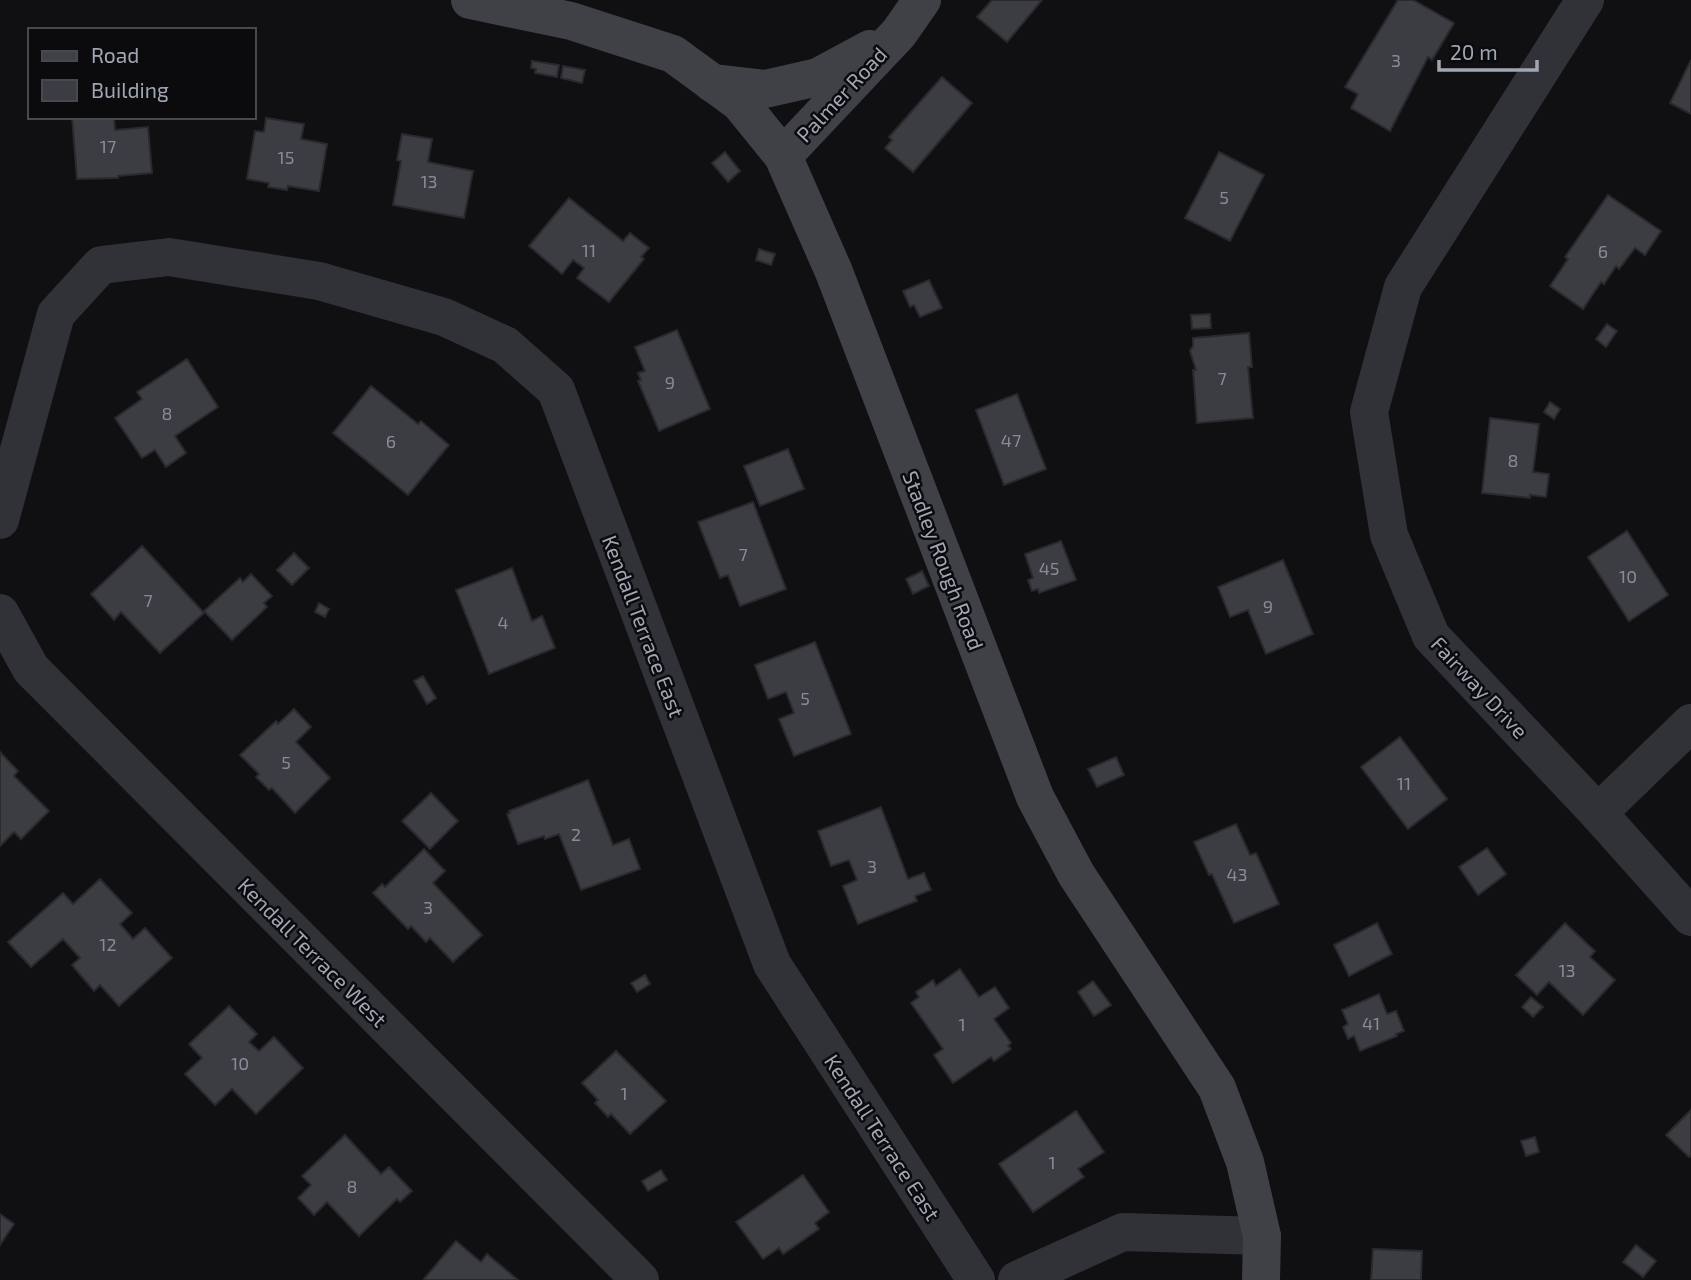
<svg xmlns="http://www.w3.org/2000/svg" width="1691" height="1280" viewBox="0 0 1691 1280" font-family="'Exo 2',sans-serif">
	<style>
		.building { fill: #3c3d42; stroke: #2a2a2e; stroke-width: 2 }
		.lines { fill: none; stroke-linecap: round; stroke-linejoin: round }
		.street { stroke: #313237; stroke-width: 38 }
		.secondary { stroke: #3f4147; stroke-width: 38 }
		.labels { text-anchor: middle; dominant-baseline: central; stroke-width: 5; stroke-linejoin: round; paint-order: stroke }
		.number-label { font-size: 18px; fill: #878c98 }
		.street-label { font-size: 21px; fill: #a0a7b4; stroke: #0b0b0d }
	</style>
	<rect width="100%" height="100%" fill="#101012"/>
	<g class="building">
		<path d="M 992,0 L 1042,0 L 1007,42 L 977,17 Z"/>
		<path d="M 1398,0 L 1413,0 L 1454,23 L 1432,60 L 1428,57 L 1390,131 L 1351,108 L 1358,94 L 1345,87 Z"/>
		<path d="M 1691,60 L 1691,114 L 1670,103 Z"/>
		<path d="M 532,61 L 559,65 L 557,77 L 535,73 L 536,69 L 531,68 Z"/>
		<path d="M 563,66 L 585,70 L 582,83 L 561,78 Z"/>
		<path d="M 942,77 L 972,103 L 913,172 L 885,148 L 892,140 L 889,137 Z"/>
		<path d="M 72,117 L 114,117 L 115,130 L 148,127 L 152,173 L 118,176 L 118,178 L 77,179 Z"/>
		<path d="M 266,118 L 304,124 L 301,139 L 327,144 L 319,191 L 288,186 L 287,190 L 268,187 L 269,183 L 247,179 L 255,131 L 264,132 Z"/>
		<path d="M 402,134 L 432,139 L 428,162 L 473,171 L 464,218 L 393,205 L 401,161 L 397,160 Z"/>
		<path d="M 725,152 L 740,171 L 728,182 L 712,163 Z"/>
		<path d="M 1219,152 L 1264,175 L 1230,241 L 1185,218 Z"/>
		<path d="M 1608,195 L 1661,231 L 1645,255 L 1635,248 L 1619,269 L 1616,266 L 1604,284 L 1601,282 L 1583,309 L 1550,286 L 1568,259 L 1565,257 Z"/>
		<path d="M 569,198 L 623,241 L 630,233 L 649,248 L 641,257 L 644,259 L 609,302 L 577,278 L 584,268 L 573,260 L 562,274 L 529,246 Z"/>
		<path d="M 759,249 L 775,254 L 771,265 L 756,260 Z"/>
		<path d="M 929,280 L 942,308 L 920,317 L 914,305 L 910,307 L 903,291 Z"/>
		<path d="M 1210,314 L 1211,328 L 1192,329 L 1191,315 Z"/>
		<path d="M 1607,324 L 1617,331 L 1606,347 L 1596,339 Z"/>
		<path d="M 677,330 L 710,409 L 659,431 L 638,381 L 641,380 L 638,373 L 645,371 L 635,347 Z"/>
		<path d="M 1249,333 L 1252,367 L 1248,367 L 1253,418 L 1197,423 L 1193,370 L 1196,370 L 1190,351 L 1193,346 L 1193,338 Z"/>
		<path d="M 187,359 L 218,407 L 175,436 L 186,453 L 166,467 L 155,450 L 142,458 L 115,418 L 142,399 L 137,392 Z"/>
		<path d="M 371,386 L 418,424 L 421,421 L 449,445 L 408,495 L 333,433 Z"/>
		<path d="M 1017,394 L 1046,469 L 1004,485 L 976,410 Z"/>
		<path d="M 1550,402 L 1560,409 L 1554,419 L 1544,412 Z"/>
		<path d="M 1490,418 L 1539,424 L 1533,472 L 1549,474 L 1546,497 L 1530,495 L 1530,498 L 1482,493 Z"/>
		<path d="M 788,449 L 804,489 L 760,506 L 744,466 Z"/>
		<path d="M 753,502 L 786,589 L 740,606 L 728,575 L 720,578 L 698,522 Z"/>
		<path d="M 1627,531 L 1668,595 L 1629,621 L 1588,557 Z"/>
		<path d="M 1061,541 L 1076,580 L 1039,593 L 1038,589 L 1032,591 L 1028,580 L 1033,578 L 1025,554 Z"/>
		<path d="M 142,546 L 204,613 L 160,653 L 121,612 L 114,620 L 91,594 Z"/>
		<path d="M 294,553 L 309,568 L 292,585 L 277,570 Z"/>
		<path d="M 1283,560 L 1313,634 L 1266,654 L 1248,610 L 1230,617 L 1218,587 Z"/>
		<path d="M 512,568 L 532,621 L 542,616 L 555,648 L 489,674 L 456,590 Z"/>
		<path d="M 922,571 L 929,586 L 913,594 L 906,579 Z"/>
		<path d="M 251,574 L 272,596 L 264,603 L 267,607 L 232,640 L 204,611 L 240,578 L 243,582 Z"/>
		<path d="M 319,603 L 329,609 L 325,617 L 315,612 Z"/>
		<path d="M 815,642 L 851,734 L 794,756 L 779,719 L 794,713 L 786,692 L 768,699 L 755,665 Z"/>
		<path d="M 423,676 L 436,698 L 427,704 L 414,681 Z"/>
		<path d="M 294,709 L 311,727 L 296,742 L 330,778 L 295,813 L 272,788 L 269,790 L 256,777 L 259,774 L 240,755 L 276,721 L 278,724 Z"/>
		<path d="M 1400,737 L 1447,799 L 1408,829 L 1361,767 Z"/>
		<path d="M 0,752 L 18,771 L 14,776 L 49,811 L 21,839 L 14,832 L 0,846 Z"/>
		<path d="M 1116,757 L 1124,775 L 1097,787 L 1088,769 Z"/>
		<path d="M 588,780 L 613,845 L 629,839 L 640,869 L 581,890 L 559,834 L 545,839 L 544,836 L 518,844 L 507,814 L 510,813 L 509,811 Z"/>
		<path d="M 431,793 L 458,821 L 430,849 L 402,821 Z"/>
		<path d="M 881,807 L 908,879 L 924,873 L 931,890 L 915,896 L 917,901 L 858,924 L 843,886 L 857,880 L 849,860 L 831,866 L 818,831 Z"/>
		<path d="M 1236,824 L 1250,855 L 1256,853 L 1279,904 L 1234,923 L 1212,874 L 1209,875 L 1194,842 Z"/>
		<path d="M 1487,848 L 1506,874 L 1478,895 L 1459,867 Z"/>
		<path d="M 424,849 L 445,871 L 433,883 L 482,935 L 453,962 L 430,938 L 426,942 L 411,926 L 408,929 L 373,893 L 382,884 L 385,887 Z"/>
		<path d="M 100,879 L 132,913 L 120,924 L 133,939 L 145,928 L 172,958 L 119,1006 L 100,985 L 94,991 L 72,965 L 80,958 L 63,939 L 31,967 L 8,942 L 63,893 L 73,904 Z"/>
		<path d="M 1377,923 L 1392,954 L 1349,976 L 1334,945 Z"/>
		<path d="M 1565,923 L 1595,951 L 1590,957 L 1615,980 L 1583,1015 L 1549,982 L 1537,995 L 1516,975 Z"/>
		<path d="M 960,969 L 979,997 L 995,987 L 1009,1008 L 994,1019 L 1011,1043 L 1008,1046 L 1011,1049 L 994,1061 L 991,1057 L 953,1083 L 934,1055 L 943,1049 L 911,1003 L 919,997 L 916,992 L 933,980 L 936,986 Z"/>
		<path d="M 645,975 L 650,984 L 637,992 L 631,983 Z"/>
		<path d="M 1093,981 L 1111,1005 L 1094,1016 L 1078,992 Z"/>
		<path d="M 1379,994 L 1387,1014 L 1396,1011 L 1404,1031 L 1396,1034 L 1397,1036 L 1360,1051 L 1354,1036 L 1348,1039 L 1343,1027 L 1348,1024 L 1342,1010 Z"/>
		<path d="M 1531,997 L 1543,1007 L 1533,1017 L 1522,1007 Z"/>
		<path d="M 229,1006 L 257,1034 L 249,1042 L 259,1051 L 274,1037 L 303,1068 L 256,1114 L 232,1089 L 215,1105 L 185,1074 L 202,1058 L 189,1044 Z"/>
		<path d="M 616,1051 L 666,1101 L 630,1134 L 611,1114 L 608,1117 L 595,1103 L 598,1100 L 582,1083 Z"/>
		<path d="M 1691,1110 L 1691,1155 L 1689,1157 L 1666,1135 Z"/>
		<path d="M 1076,1111 L 1104,1152 L 1078,1169 L 1084,1177 L 1033,1212 L 999,1164 Z"/>
		<path d="M 345,1135 L 381,1174 L 389,1167 L 412,1191 L 400,1202 L 397,1199 L 359,1236 L 327,1202 L 314,1215 L 298,1198 L 311,1185 L 302,1176 Z"/>
		<path d="M 1535,1137 L 1539,1152 L 1526,1156 L 1521,1141 Z"/>
		<path d="M 661,1170 L 667,1180 L 648,1191 L 642,1181 Z"/>
		<path d="M 803,1175 L 829,1212 L 815,1223 L 819,1229 L 783,1254 L 779,1248 L 763,1259 L 736,1222 Z"/>
		<path d="M 0,1214 L 14,1224 L 0,1245 Z"/>
		<path d="M 456,1241 L 481,1262 L 487,1254 L 518,1280 L 426,1280 L 424,1279 Z"/>
		<path d="M 1636,1245 L 1656,1261 L 1643,1277 L 1623,1262 Z"/>
		<path d="M 1373,1249 L 1422,1251 L 1421,1280 L 1371,1280 Z"/>
	</g>
	<g class="lines">
		<g class="street">
			<path d="M 1585,0 L 1403,287 L 1369,412 L 1389,535 L 1431,636 L 1598,813 L 1691,917"/>
			<path d="M 0,520 L 56,314 L 101,265 L 169,257 L 319,281 L 444,317 L 505,345 L 556,390 L 772,964 L 976,1280"/>
			<path d="M 0,613 L 31,669 L 640,1280"/>
			<path d="M 1598,813 L 1691,723"/>
			<path d="M 1017,1280 L 1123,1232 L 1262,1236"/>
		</g>
		<g class="secondary">
			<path d="M 470,0 L 571,21 L 673,54 L 740,103 L 783,156 L 834,272 L 1035,797 L 1076,874 L 1217,1088 L 1245,1162 L 1262,1236 L 1261,1280"/>
			<path d="M 712,83 L 765,89 L 818,77 L 870,49"/>
			<path d="M 783,156 L 899,33 L 922,0"/>
		</g>
	</g>
	<g class="labels">
		<g class="number-label">
			<text x="1396" y="60">3</text>
			<text x="108" y="146">17</text>
			<text x="286" y="157">15</text>
			<text x="429" y="181">13</text>
			<text x="1224" y="197">5</text>
			<text x="589" y="250">11</text>
			<text x="1603" y="251">6</text>
			<text x="1222" y="378">7</text>
			<text x="670" y="382">9</text>
			<text x="167" y="413">8</text>
			<text x="1011" y="440">47</text>
			<text x="391" y="441">6</text>
			<text x="1513" y="460">8</text>
			<text x="743" y="554">7</text>
			<text x="1049" y="568">45</text>
			<text x="1628" y="576">10</text>
			<text x="148" y="600">7</text>
			<text x="1268" y="606">9</text>
			<text x="503" y="622">4</text>
			<text x="805" y="698">5</text>
			<text x="286" y="762">5</text>
			<text x="1404" y="783">11</text>
			<text x="576" y="834">2</text>
			<text x="872" y="866">3</text>
			<text x="1237" y="874">43</text>
			<text x="428" y="907">3</text>
			<text x="108" y="944">12</text>
			<text x="1567" y="970">13</text>
			<text x="1371" y="1023">41</text>
			<text x="962" y="1024">1</text>
			<text x="240" y="1063">10</text>
			<text x="624" y="1093">1</text>
			<text x="1052" y="1162">1</text>
			<text x="352" y="1186">8</text>
		</g>
		<g class="street-label">
			<text transform="translate(841 94) rotate(-47)">Palmer Road</text>
			<text transform="translate(944 560) rotate(69)">Stadley Rough Road</text>
			<text transform="translate(644 626) rotate(69)">Kendall Terrace East</text>
			<text transform="translate(1480 687) rotate(47)">Fairway Drive</text>
			<text transform="translate(313 952) rotate(45)">Kendall Terrace West</text>
			<text transform="translate(883 1137) rotate(57)">Kendall Terrace East</text>
		</g>
	</g>
	<rect x="28" y="28" width="228" height="91" fill="#0b0b0d" stroke="#474950" stroke-width="2"/>
	<rect x="42" y="51" width="35" height="10" fill="#3f4147" stroke="#474950" stroke-width="2"/>
	<text x="91" y="63" font-size="21" fill="#a0a7b4">Road</text>
	<rect x="42" y="80" width="35" height="21" fill="#3c3d42" stroke="#474950" stroke-width="2"/>
	<text x="91" y="98" font-size="21" fill="#a0a7b4">Building</text>
	<path d="M1439 60v10h98v-10" fill="none" stroke="#a0a7b4" stroke-width="3.5"/>
	<text x="1450" y="60" font-size="21" fill="#a0a7b4" stroke="#0b0b0d" stroke-width="5" paint-order="stroke">20 m</text>
</svg>
